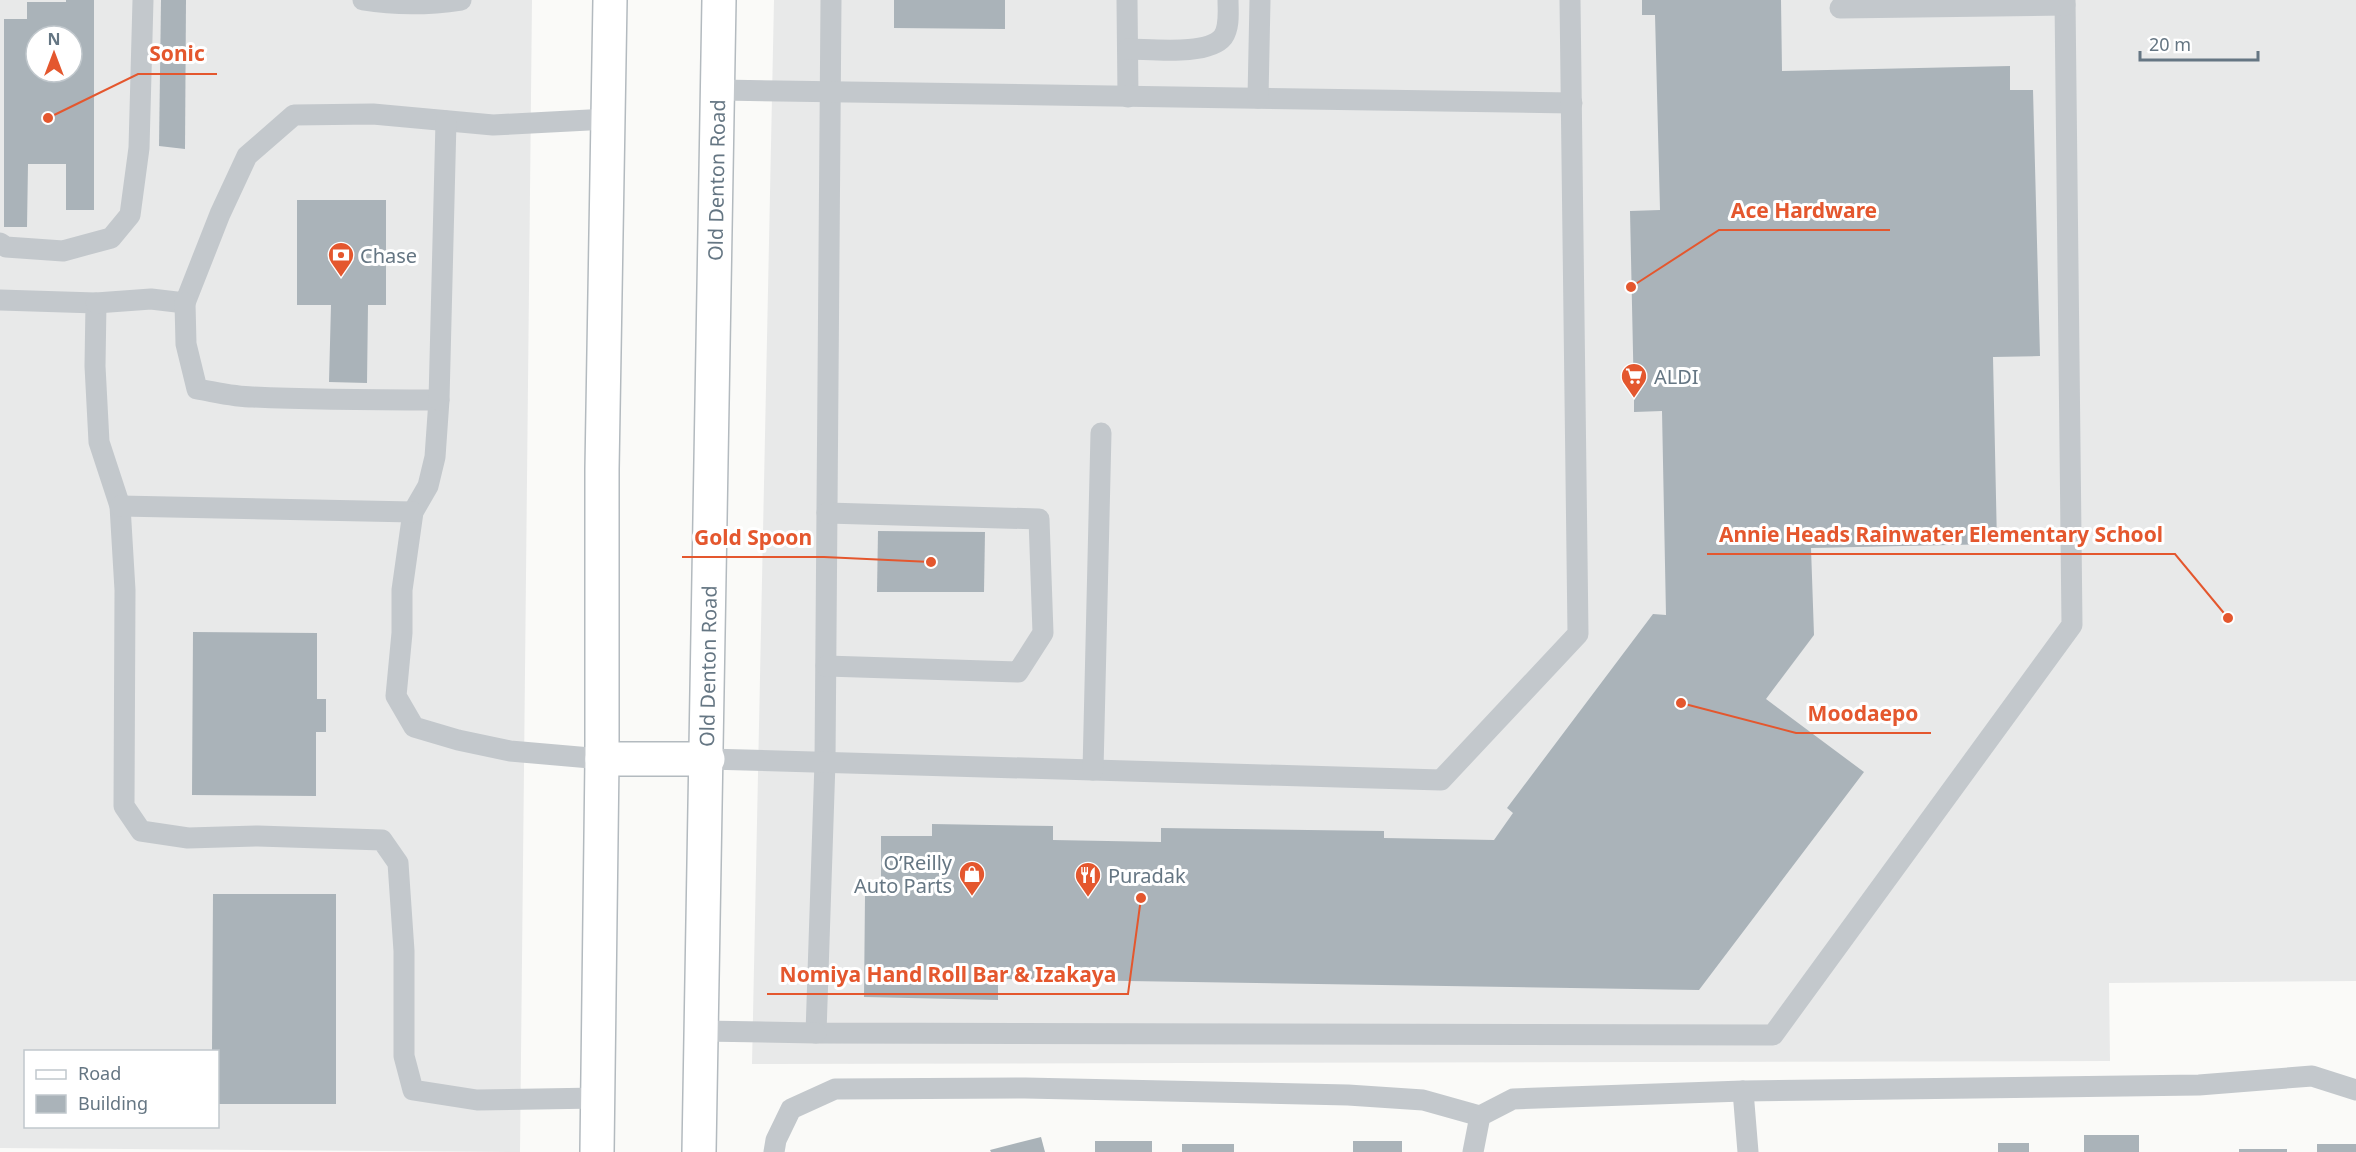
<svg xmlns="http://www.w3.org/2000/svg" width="2356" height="1152" viewBox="0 0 2356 1152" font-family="'Noto Sans',sans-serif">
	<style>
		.built { fill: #e8e9e9; fill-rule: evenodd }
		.building { fill: #aab3b9; fill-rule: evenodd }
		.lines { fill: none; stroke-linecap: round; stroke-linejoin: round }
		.secondary-casing { stroke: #b3babf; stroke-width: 36 }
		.service { stroke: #c3c8cc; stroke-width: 21 }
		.secondary { stroke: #fff; stroke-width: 33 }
		.labels { text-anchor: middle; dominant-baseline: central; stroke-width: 6; stroke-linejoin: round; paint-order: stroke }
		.street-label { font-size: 20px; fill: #657683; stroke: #fff }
		.poi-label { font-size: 20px; fill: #657683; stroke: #fff; text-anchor: start }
		.leader { fill: none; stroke: #e4572e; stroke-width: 2 }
		.callout-dot { fill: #e4572e; stroke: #fff; stroke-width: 2 }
		.callout-label { font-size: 21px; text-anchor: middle; font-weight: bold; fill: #e4572e; stroke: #fff; stroke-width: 6; stroke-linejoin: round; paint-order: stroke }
	</style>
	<rect width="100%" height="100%" fill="#fafaf8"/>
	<g class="built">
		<path d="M 0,0 L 532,0 L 520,1152 L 0,1148 ZM 36,36 L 72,36 L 72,72 L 36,72 ZM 26,1052 L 218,1052 L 218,1126 L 26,1126 Z"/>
		<path d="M 774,0 L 2356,0 L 2356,981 L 2109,983 L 2110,1061 L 752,1064 Z"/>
	</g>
	<g class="building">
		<path d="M 66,0 L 94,0 L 94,210 L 66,210 L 66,164 L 28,164 L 27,227 L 4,227 L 4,19 L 27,19 L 27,2 L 66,2 ZM 36,36 L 72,36 L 72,72 L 36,72 L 36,62 L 29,62 L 29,48 L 36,48 Z"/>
		<path d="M 161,0 L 186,0 L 185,149 L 159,146 Z"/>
		<path d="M 894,0 L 1005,0 L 1005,29 L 894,28 Z"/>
		<path d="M 1642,0 L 1781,0 L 1782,71 L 2010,66 L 2010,90 L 2033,90 L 2040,356 L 1993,357 L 1997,544 L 1811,548 L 1814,635 L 1766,699 L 1864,772 L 1699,990 L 998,979 L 998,1000 L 864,997 L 865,896 L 881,896 L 881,836 L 932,836 L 932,824 L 1053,826 L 1053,840 L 1161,842 L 1161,828 L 1384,831 L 1384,838 L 1494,840 L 1513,813 L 1507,808 L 1653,614 L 1666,615 L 1662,411 L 1634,412 L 1634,399 L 1630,211 L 1660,210 L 1655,15 L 1642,15 Z"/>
		<path d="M 297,200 L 386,200 L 386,305 L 368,305 L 367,383 L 329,382 L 331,305 L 297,305 Z"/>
		<path d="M 878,531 L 985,532 L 984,592 L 877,592 Z"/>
		<path d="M 193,632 L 317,633 L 317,699 L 326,699 L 326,732 L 316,732 L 316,796 L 192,795 Z"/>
		<path d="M 213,894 L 336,894 L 336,1104 L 218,1104 L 218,1052 L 212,1052 Z"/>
		<rect x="2084" y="1135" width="55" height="17"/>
		<path d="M 1041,1137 L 1045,1152 L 991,1152 L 990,1150 Z"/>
		<rect x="1095" y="1141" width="57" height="11"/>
		<rect x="1353" y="1141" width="49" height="11"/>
		<rect x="1998" y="1143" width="31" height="9"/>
		<rect x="1182" y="1144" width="52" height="8"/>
		<rect x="2317" y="1144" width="39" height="8"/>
		<rect x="2239" y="1149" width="48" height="3"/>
	</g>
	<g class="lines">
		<g class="secondary-casing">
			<g id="secondary">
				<path d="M 602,759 L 708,759"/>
				<path d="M 597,1152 L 602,759 L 602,469 L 610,0"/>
				<path id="s1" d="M 699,1152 L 719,0"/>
			</g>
		</g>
		<g class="service">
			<path d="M 363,0 C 395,5 428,5 461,0"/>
			<path d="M 831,0 L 825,762 L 816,1033 L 1773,1035 L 2072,625 L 2065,0"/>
			<path d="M 1127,0 L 1128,97"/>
			<path d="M 1840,8 L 2065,5"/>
			<path d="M 1128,49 C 1151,49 1208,56 1223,37 C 1230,27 1228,11 1228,0"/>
			<path d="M 719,90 L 1572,103"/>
			<path d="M 1258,98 L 1260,0"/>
			<path d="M 0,243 L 6,247 L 63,251 L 111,238 L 130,215 L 139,148 L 143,0"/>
			<path d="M 0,300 L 96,303 L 95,366 L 99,442 L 120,506 L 125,590 L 124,806 L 141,831 L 188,838 L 258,836 L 382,840 L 398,863 L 404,951 L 404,1056 L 413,1090 L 477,1100 L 598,1098"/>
			<path d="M 96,303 L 151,299 L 185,303 L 220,214 L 247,156 L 294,115 L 373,114 L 493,125 L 608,119"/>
			<path d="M 185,303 L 186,344 L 197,389 C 215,392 234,397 253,397 C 315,400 377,400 439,400 L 435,457 L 428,486 L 413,512 L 402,590 L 402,633 L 396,696 L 414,727 L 458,740 L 510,751 L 602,759"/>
			<path d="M 439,400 L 446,121"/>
			<path d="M 120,506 L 413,512"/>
			<path d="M 826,666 L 1018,672 L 1043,633 L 1039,519 L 827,513"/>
			<path d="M 708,759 L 1441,780 L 1578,634 L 1570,0"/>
			<path d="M 1093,770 L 1101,433"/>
			<path d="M 702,1031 L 816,1033"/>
			<path d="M 1743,1091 L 1748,1152"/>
			<path d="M 774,1152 L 776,1140 L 791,1109 L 835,1089 L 1025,1088 L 1348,1095 L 1423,1100 L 1480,1116"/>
			<path d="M 1473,1152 L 1480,1116 L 1513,1099 L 1743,1091 L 2199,1085 L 2312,1076 L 2356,1090"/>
		</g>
		<use href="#secondary" class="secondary"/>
	</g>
	<defs>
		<g id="bank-pin" transform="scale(1.35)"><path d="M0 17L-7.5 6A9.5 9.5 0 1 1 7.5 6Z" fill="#e4572e" stroke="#fff"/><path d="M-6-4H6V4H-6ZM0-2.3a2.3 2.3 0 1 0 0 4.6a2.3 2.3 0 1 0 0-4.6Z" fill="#fff"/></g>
		<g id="supermarket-pin" transform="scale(1.35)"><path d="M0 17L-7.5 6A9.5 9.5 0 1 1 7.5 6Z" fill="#e4572e" stroke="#fff"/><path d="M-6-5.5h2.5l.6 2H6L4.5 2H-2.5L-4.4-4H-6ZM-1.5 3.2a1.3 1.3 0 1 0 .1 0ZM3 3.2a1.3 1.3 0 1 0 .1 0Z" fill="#fff"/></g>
		<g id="shop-pin" transform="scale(1.35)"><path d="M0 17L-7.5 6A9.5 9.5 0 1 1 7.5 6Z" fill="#e4572e" stroke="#fff"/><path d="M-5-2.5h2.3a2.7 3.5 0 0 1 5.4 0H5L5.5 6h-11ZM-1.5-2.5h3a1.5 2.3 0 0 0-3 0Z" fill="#fff"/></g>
		<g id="restaurant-pin" transform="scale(1.35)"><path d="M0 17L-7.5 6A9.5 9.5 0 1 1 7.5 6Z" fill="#e4572e" stroke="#fff"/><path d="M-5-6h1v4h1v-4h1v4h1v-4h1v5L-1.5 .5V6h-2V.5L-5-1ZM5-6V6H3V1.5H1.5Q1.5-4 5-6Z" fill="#fff"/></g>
	</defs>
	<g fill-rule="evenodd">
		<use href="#bank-pin" x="341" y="255"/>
		<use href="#supermarket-pin" x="1634" y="376"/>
		<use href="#shop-pin" x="972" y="874"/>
		<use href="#restaurant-pin" x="1088" y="875"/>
	</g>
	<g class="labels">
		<g class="street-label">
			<text stroke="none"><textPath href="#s1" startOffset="972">Old Denton Road</textPath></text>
			<text stroke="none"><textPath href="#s1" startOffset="486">Old Denton Road</textPath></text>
		</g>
		<g class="poi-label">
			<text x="360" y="255">Chase</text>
			<text x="1654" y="376">ALDI</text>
			<text x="952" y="862" text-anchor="end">O’Reilly<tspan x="952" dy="23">Auto Parts</tspan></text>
			<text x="1108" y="875">Puradak</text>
		</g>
	</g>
	<path class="leader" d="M48 118L138 74H217M1631 287L1719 230H1890M2228 618L2175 554H1707M931 562L824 557H682M1681 703L1796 733H1931M1141 898L1128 994H767"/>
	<g class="callout-dot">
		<circle cx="48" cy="118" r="6"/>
		<circle cx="1631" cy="287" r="6"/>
		<circle cx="2228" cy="618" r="6"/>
		<circle cx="931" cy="562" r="6"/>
		<circle cx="1681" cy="703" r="6"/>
		<circle cx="1141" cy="898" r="6"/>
	</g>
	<g class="callout-label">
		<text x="177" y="61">Sonic</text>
		<text x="1804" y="218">Ace Hardware</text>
		<text x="1941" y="542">Annie Heads Rainwater Elementary School</text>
		<text x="753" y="545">Gold Spoon</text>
		<text x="1863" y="721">Moodaepo</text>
		<text x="948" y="982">Nomiya Hand Roll Bar &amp; Izakaya</text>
	</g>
	<rect x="24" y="1050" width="195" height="78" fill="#ffffff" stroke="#c1c8cd" stroke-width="1.5"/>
	<rect x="36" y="1070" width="30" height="9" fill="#ffffff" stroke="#c1c8cd" stroke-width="1.5"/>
	<text x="78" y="1080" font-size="18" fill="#657683">Road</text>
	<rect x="36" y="1095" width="30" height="18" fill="#aab3b9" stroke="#c1c8cd" stroke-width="1.5"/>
	<text x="78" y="1110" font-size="18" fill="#657683">Building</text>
	<g transform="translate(54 54)"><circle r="28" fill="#ffffff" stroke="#c1c8cd" stroke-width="1.5"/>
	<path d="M0-4.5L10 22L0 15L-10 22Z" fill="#e4572e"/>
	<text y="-9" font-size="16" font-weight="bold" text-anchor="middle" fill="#657683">N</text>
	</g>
	<path d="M2140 51v9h118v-9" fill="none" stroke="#657683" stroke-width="3"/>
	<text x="2149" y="51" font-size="18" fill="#657683" stroke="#ffffff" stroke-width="4.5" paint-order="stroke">20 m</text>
</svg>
